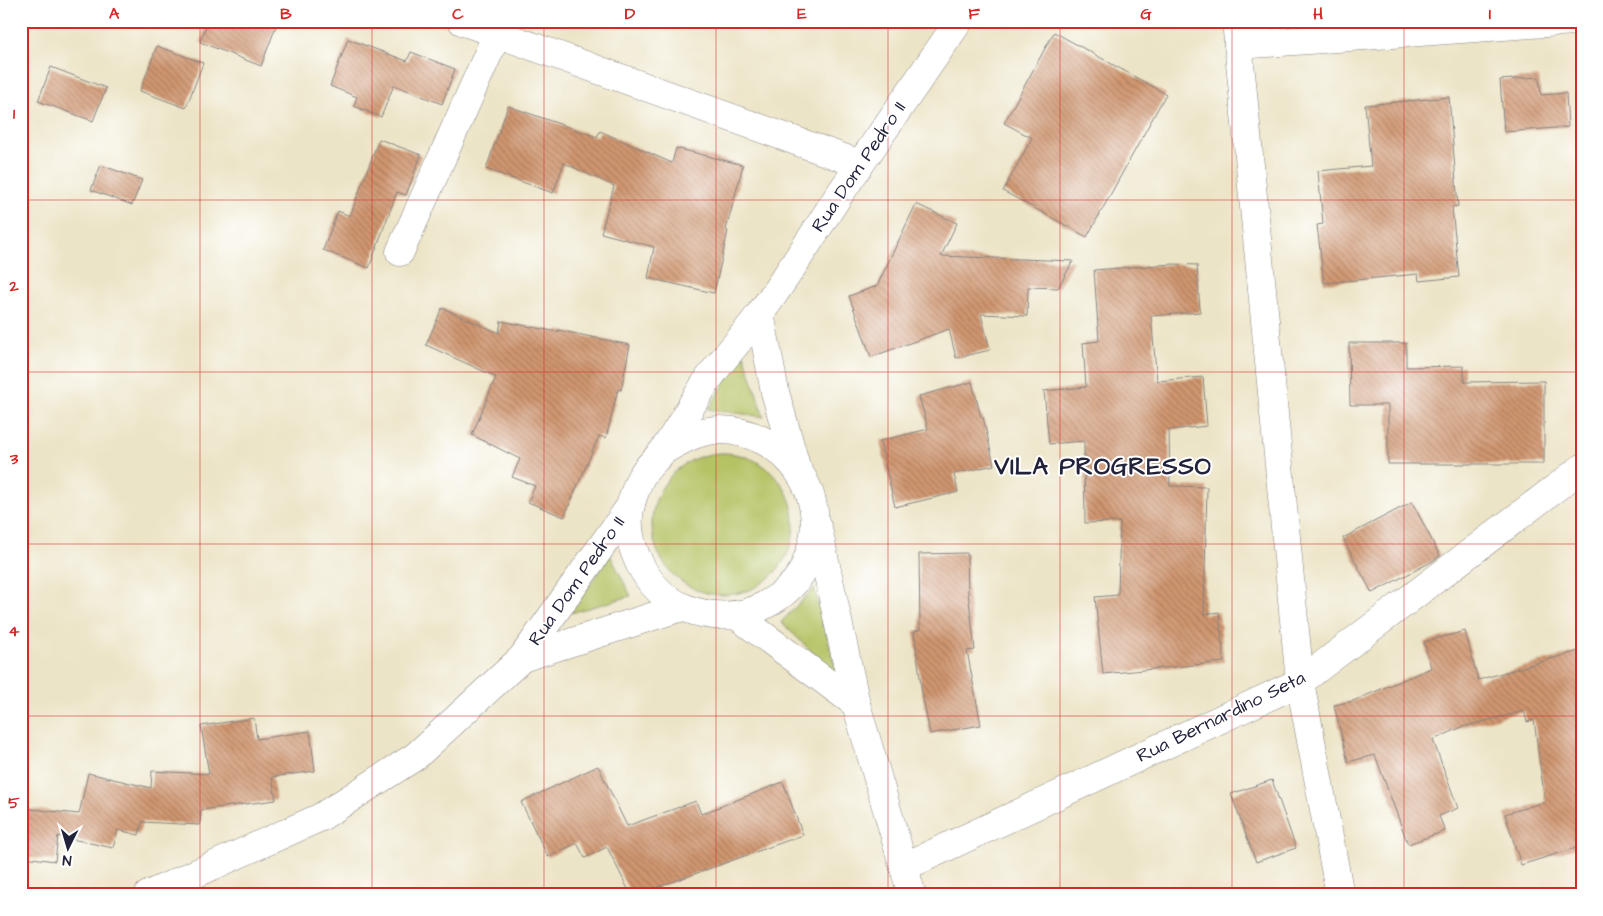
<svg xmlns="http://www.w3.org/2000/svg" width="1603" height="916" viewBox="0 0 1603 916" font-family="'Architects Daughter',sans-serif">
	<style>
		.grass { fill: #b6c365; stroke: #6c7250 }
		.building { fill: url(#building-back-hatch) }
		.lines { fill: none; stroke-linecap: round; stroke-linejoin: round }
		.minor-casing { stroke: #878380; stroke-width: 29 }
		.major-casing { stroke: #878380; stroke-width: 29 }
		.minor { stroke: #fff; stroke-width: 28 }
		.major { stroke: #fff; stroke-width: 28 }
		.grid { fill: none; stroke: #d62828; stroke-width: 1; stroke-opacity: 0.55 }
		.labels { text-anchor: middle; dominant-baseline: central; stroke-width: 4; stroke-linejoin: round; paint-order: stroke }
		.street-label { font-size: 19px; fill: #22223b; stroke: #fff }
		.district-label { font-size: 24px; font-weight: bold; letter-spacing: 1px; fill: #22223b; stroke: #fff }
		.neatline { fill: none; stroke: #d62828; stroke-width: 2 }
		.grid-label { font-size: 16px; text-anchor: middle; font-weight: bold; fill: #d62828 }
	</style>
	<defs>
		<pattern id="building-back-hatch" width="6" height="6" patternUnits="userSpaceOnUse" patternTransform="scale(1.25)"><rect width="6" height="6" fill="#d09670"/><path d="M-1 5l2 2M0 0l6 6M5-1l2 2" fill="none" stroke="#a87a5d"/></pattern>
	</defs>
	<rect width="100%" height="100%" fill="#fff"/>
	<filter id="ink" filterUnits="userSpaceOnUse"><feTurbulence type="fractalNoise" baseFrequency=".02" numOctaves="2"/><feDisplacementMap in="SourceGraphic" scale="10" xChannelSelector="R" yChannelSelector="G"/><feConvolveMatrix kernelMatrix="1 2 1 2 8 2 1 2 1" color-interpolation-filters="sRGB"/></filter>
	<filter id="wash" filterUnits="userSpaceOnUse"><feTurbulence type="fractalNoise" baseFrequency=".0096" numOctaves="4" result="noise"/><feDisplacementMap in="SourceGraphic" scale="20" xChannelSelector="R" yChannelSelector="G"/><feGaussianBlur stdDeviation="1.12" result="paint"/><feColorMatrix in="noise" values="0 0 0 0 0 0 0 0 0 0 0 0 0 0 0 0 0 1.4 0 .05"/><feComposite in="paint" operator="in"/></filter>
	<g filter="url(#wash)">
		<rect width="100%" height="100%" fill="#ece4c6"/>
		<g class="grass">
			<path d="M 744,354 L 764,417 L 708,409 Z"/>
			<circle cx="723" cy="524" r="71"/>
			<path d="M 610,555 L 631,596 L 571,613 Z"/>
			<path d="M 814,588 L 838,677 L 781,622 Z"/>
		</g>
		<g id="blocks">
			<g class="building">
				<path d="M 208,21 L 278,21 L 261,66 L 200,42 Z"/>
				<path d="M 1054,32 L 1166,94 L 1087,237 L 1003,191 L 1032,138 L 1004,123 Z"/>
				<path d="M 348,39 L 407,61 L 411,52 L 455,69 L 442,104 L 394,85 L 381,117 L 354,106 L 357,97 L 330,86 Z"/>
				<path d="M 157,46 L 203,63 L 186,108 L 140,91 Z"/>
				<path d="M 51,67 L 106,88 L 93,121 L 38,101 Z"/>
				<path d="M 1539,77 L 1541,95 L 1566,93 L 1568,127 L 1504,132 L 1500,80 Z"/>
				<path d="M 1449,97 L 1458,206 L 1452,207 L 1459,277 L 1419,281 L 1418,274 L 1324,283 L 1317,225 L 1323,224 L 1318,171 L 1371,166 L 1365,105 Z"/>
				<path d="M 508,106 L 597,137 L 600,131 L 672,163 L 676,148 L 743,165 L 726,230 L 728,231 L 714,293 L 648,278 L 654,247 L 601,233 L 614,186 L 564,163 L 553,193 L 486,169 Z"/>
				<path d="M 379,139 L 421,155 L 406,195 L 397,192 L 369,268 L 323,250 L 338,211 L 350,216 Z"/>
				<path d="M 101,165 L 142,180 L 132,205 L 91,190 Z"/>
				<path d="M 916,204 L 957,223 L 941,256 L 1073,261 L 1058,288 L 1028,287 L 1027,316 L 981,314 L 990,350 L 956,358 L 949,329 L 871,357 L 849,296 L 877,286 Z"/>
				<path d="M 1173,264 L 1197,265 L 1200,312 L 1151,316 L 1157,381 L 1203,377 L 1207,426 L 1169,430 L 1170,486 L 1207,487 L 1204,614 L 1219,612 L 1224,662 L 1103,674 L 1095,597 L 1118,595 L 1120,522 L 1085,523 L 1084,441 L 1049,444 L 1044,391 L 1086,387 L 1083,343 L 1099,341 L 1094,270 Z"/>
				<path d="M 442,308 L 499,333 L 501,321 L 558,332 L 558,330 L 630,345 L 621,390 L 618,389 L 606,438 L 599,436 L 564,517 L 528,502 L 535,486 L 512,477 L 520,459 L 472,435 L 496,377 L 426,345 Z"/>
				<path d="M 1349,343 L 1406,343 L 1406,367 L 1464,366 L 1464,382 L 1544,381 L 1544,464 L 1388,464 L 1388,405 L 1350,405 Z"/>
				<path d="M 972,382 L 981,417 L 983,417 L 994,465 L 954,474 L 958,492 L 895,507 L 880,441 L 928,429 L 919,396 Z"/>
				<path d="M 1412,502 L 1440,556 L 1433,561 L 1372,593 L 1343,538 Z"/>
				<path d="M 967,553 L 968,592 L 975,650 L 967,651 L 981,725 L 930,734 L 922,693 L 914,631 L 920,630 L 919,554 Z"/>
				<path d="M 1465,631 L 1478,680 L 1582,650 L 1582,846 L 1521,865 L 1505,814 L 1545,802 L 1534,720 L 1527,722 L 1524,711 L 1462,727 L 1433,740 L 1458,808 L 1439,816 L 1445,831 L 1408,844 L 1375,755 L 1348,762 L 1334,705 L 1353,701 L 1431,668 L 1424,642 Z"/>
				<path d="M 254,718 L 257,739 L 310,731 L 315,771 L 272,777 L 276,800 L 201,810 L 200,825 L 142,822 L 139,835 L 118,830 L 113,848 L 58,836 L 55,861 L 24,857 L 27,829 L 21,827 L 21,808 L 79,814 L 88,773 L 151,788 L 152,771 L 209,774 L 201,726 Z"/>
				<path d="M 598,766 L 627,826 L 696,801 L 701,814 L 783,782 L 803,835 L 658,887 L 661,895 L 631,895 L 607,847 L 585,858 L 577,843 L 548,857 L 521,802 Z"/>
				<path d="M 1272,780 L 1296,848 L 1256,862 L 1231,794 Z"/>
			</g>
		</g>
	</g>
	<g filter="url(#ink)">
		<use href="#blocks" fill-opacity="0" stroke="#878380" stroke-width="1"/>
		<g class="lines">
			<g class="minor-casing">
				<g id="minor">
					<path d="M 462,21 L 860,164"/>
					<path d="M 1236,21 L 1300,682 L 1340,895"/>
					<path d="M 1238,45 L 1574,21"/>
					<path d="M 400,252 L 497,34"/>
					<path d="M 522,658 L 682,607"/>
					<path d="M 904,867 L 1300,682 L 1582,468"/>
					<path d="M 148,895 L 321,817 L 416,756 L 522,658 L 631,505"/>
				</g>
			</g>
			<g class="major-casing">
				<g id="major">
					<path d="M 760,314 L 775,392 L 796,466"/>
					<path d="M 663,451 C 680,441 698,430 719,430 C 785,430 833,495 808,557 C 806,562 805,568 802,572 C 793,587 780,597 765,605 C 741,619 710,618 685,608 C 647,593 621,542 631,503 C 634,495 637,484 641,477 C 646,467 656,460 663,451 C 679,429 691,404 707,381 C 723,358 742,338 759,315 C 787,277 813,235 839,195 C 879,137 919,79 959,21"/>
					<path d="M 818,529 L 856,704 L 912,895"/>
					<path d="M 736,615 L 856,704"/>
				</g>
			</g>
			<use href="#minor" class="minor"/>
			<use href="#major" class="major"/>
		</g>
	</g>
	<path class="grid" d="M 200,21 L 200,895M 372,21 L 372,895M 544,21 L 544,895M 716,21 L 716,895M 888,21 L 888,895M 1060,21 L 1060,895M 1232,21 L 1232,895M 1404,21 L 1404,895M 21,200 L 1582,200M 21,372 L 1582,372M 21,544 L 1582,544M 21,716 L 1582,716"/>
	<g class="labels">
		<g class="street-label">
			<text transform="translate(859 167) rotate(-56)">Rua Dom Pedro II</text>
			<text transform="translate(577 581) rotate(-55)">Rua Dom Pedro II</text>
			<text transform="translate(1221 717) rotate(-26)">Rua Bernardino Seta</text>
		</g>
		<g class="district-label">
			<text x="1103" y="467">VILA PROGRESSO</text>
		</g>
	</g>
	<rect width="1603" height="916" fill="none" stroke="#fff" stroke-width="55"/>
	<g transform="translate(68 848) rotate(185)" stroke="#ffffff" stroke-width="4" paint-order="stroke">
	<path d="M0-4L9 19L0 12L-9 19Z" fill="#22223b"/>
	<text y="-8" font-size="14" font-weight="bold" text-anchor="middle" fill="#22223b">N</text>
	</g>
	<rect x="28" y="28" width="1548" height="860" class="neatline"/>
	<g class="grid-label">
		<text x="114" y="19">A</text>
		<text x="286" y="19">B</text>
		<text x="458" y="19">C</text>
		<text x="630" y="19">D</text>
		<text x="802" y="19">E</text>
		<text x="974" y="19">F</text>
		<text x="1146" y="19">G</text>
		<text x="1318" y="19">H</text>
		<text x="1490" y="19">I</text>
		<text x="14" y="119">1</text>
		<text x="14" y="291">2</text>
		<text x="14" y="464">3</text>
		<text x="14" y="636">4</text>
		<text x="14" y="808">5</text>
	</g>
</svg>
